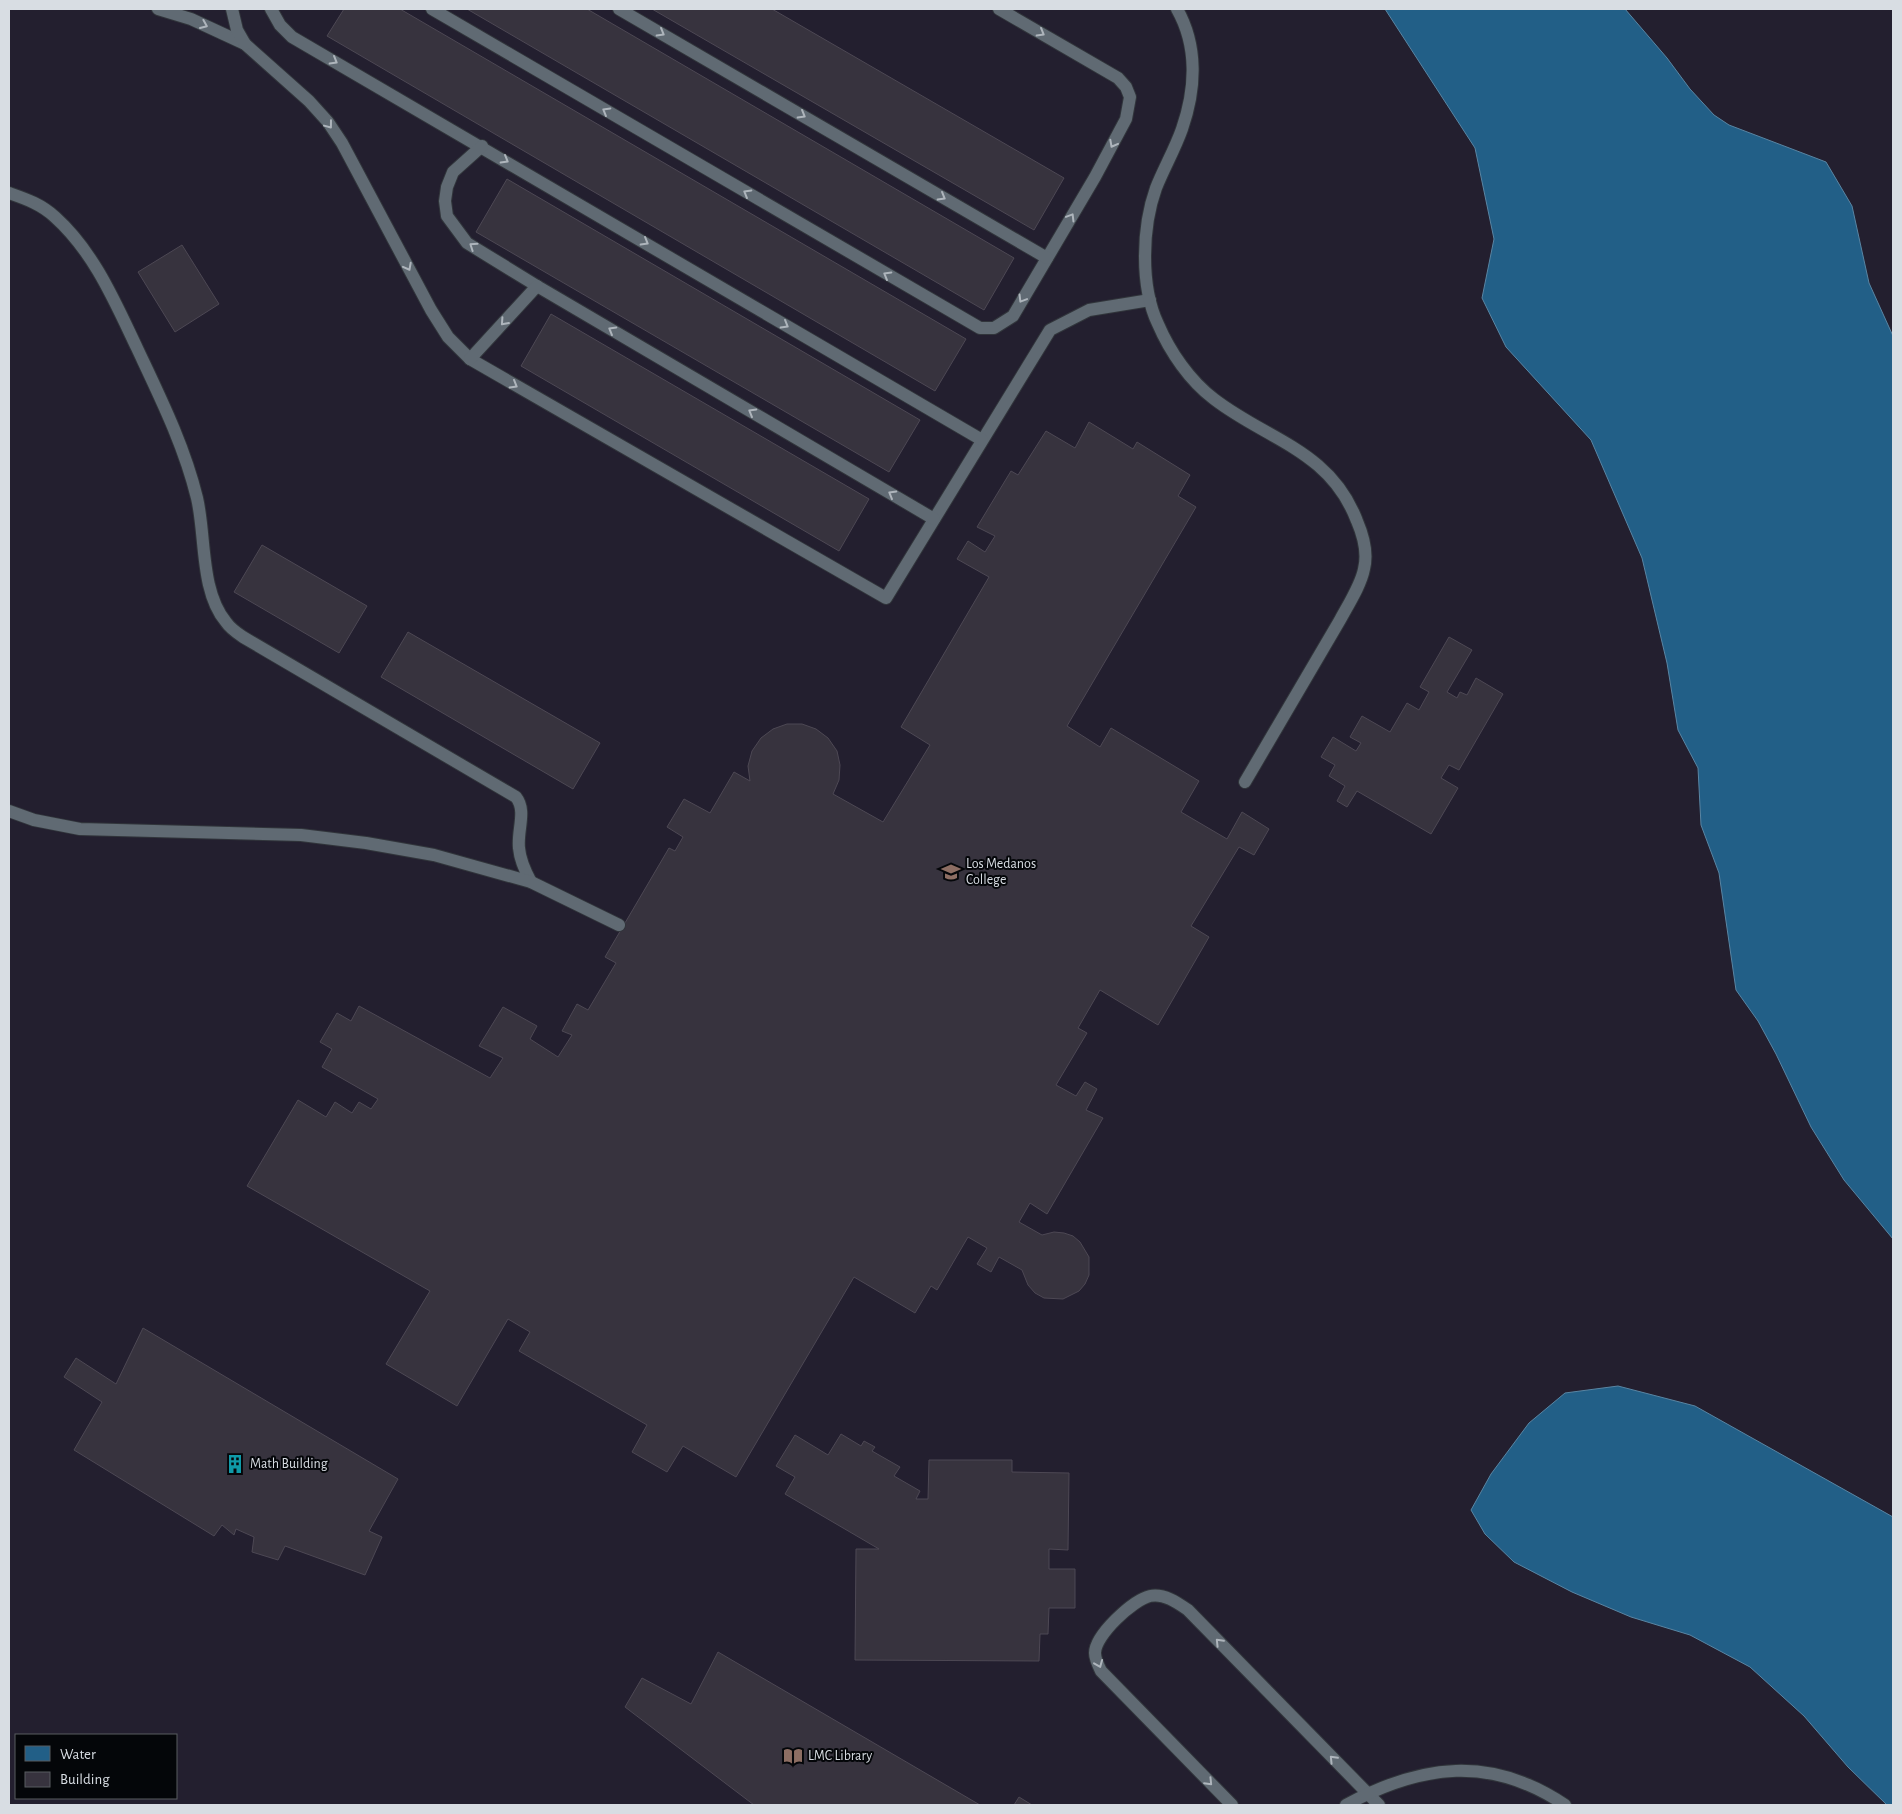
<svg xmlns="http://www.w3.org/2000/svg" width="1902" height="1814" viewBox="0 0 1902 1814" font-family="'Alegreya Sans',sans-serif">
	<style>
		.education { fill: #231f2f; fill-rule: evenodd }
		.water { fill: #225f87; stroke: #5985a3 }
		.building { fill: #37333e; stroke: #4d4854 }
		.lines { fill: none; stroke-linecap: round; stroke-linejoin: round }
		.service-casing { stroke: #31353b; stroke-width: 14 }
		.service { stroke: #606a73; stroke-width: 12 }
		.oneway { stroke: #aeb5bc }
		.labels { text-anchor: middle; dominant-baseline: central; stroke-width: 4; stroke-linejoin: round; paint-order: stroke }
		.poi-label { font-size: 14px; fill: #d8dde3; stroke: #040609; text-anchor: start }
	</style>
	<rect width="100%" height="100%" fill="#141b23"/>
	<path class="education" d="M 9,9 L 1893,9 L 1893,1805 L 9,1805 ZM 16,1735 L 176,1735 L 176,1798 L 16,1798 Z"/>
	<g class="water">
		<path d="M 1385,9 L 1625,9 L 1667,58 L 1690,89 L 1714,115 L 1729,125 L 1826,162 L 1852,206 L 1869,283 L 1893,336 L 1893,1239 L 1844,1180 L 1811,1127 L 1776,1054 L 1758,1021 L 1736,990 L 1719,873 L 1701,825 L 1698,768 L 1678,730 L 1667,663 L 1642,558 L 1591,440 L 1506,347 L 1482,298 L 1494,239 L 1475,148 Z"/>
		<path d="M 1618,1386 L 1695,1406 L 1893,1517 L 1893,1805 L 1887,1805 L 1848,1767 L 1804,1716 L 1750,1667 L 1690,1635 L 1631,1617 L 1572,1592 L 1514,1562 L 1485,1534 L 1471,1510 L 1491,1474 L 1529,1423 L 1565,1393 Z"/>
	</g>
	<g class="building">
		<path d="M 344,9 L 400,9 L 966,339 L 935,391 L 327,36 Z"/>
		<path d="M 467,9 L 587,9 L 1014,258 L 984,310 Z"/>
		<path d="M 652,9 L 772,9 L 1064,178 L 1034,230 Z"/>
		<path d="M 507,179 L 920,420 L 889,472 L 476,232 Z"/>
		<path d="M 182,245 L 219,304 L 175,332 L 138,272 Z"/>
		<path d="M 551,314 L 869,499 L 839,551 L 521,366 Z"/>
		<path d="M 1089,422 L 1133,449 L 1137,442 L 1190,475 L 1178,496 L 1196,507 L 1067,726 L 1100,747 L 1111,728 L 1199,781 L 1181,812 L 1227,839 L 1242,812 L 1269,829 L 1254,855 L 1239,847 L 1191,926 L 1209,937 L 1158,1025 L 1100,990 L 1078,1028 L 1087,1033 L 1056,1085 L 1076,1096 L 1085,1082 L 1097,1089 L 1086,1110 L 1103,1118 L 1047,1214 L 1030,1203 L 1019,1222 L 1042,1235 L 1054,1232 L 1064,1233 L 1073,1236 L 1080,1242 L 1089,1257 L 1089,1275 L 1085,1284 L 1079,1291 L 1063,1299 L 1044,1298 L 1035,1293 L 1028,1285 L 1022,1270 L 999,1257 L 991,1272 L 977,1264 L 987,1248 L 968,1237 L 937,1290 L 931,1286 L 915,1313 L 854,1277 L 736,1477 L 683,1446 L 667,1472 L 632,1452 L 647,1425 L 519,1351 L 530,1332 L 508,1319 L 457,1406 L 386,1364 L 430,1291 L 247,1186 L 298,1100 L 326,1117 L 335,1102 L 352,1113 L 359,1102 L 371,1109 L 378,1099 L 322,1067 L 332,1049 L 320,1042 L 337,1013 L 351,1021 L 359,1006 L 490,1078 L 503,1058 L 479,1046 L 503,1007 L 537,1026 L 530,1039 L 558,1057 L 572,1035 L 562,1031 L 577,1004 L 588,1010 L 616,963 L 605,957 L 669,848 L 675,851 L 683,837 L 667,827 L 684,799 L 710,813 L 734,772 L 750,781 L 748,766 L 752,751 L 761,738 L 773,729 L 787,724 L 802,724 L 816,729 L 828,738 L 837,751 L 840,765 L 839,780 L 833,794 L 883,822 L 930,745 L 901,727 L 989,577 L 957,559 L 968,541 L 985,552 L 995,536 L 977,527 L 1011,471 L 1018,475 L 1046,431 L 1075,448 Z"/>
		<path d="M 262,545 L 367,606 L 339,653 L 234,592 Z"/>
		<path d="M 408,632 L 600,743 L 573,789 L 381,677 Z"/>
		<path d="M 1449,637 L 1472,650 L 1447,692 L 1457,698 L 1460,692 L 1467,695 L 1476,678 L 1503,694 L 1459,770 L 1449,765 L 1441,778 L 1458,788 L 1431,834 L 1357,791 L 1347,807 L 1337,801 L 1345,786 L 1329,776 L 1335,765 L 1321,757 L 1333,737 L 1356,751 L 1361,743 L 1350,737 L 1362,716 L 1390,732 L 1407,703 L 1419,710 L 1429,692 L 1420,687 Z"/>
		<path d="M 143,1328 L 398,1479 L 369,1531 L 382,1537 L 365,1575 L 285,1546 L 278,1560 L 252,1552 L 254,1537 L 236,1529 L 234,1535 L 222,1525 L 214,1536 L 74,1450 L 102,1402 L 64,1377 L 76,1358 L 116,1384 Z"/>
		<path d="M 841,1434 L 861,1446 L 864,1441 L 875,1447 L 872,1451 L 900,1467 L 894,1476 L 920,1491 L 916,1499 L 928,1499 L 929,1460 L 1012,1460 L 1012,1472 L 1069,1473 L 1068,1550 L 1049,1549 L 1049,1569 L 1075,1569 L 1075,1608 L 1049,1608 L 1048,1634 L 1040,1634 L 1039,1661 L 855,1660 L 856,1549 L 879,1549 L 785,1494 L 795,1477 L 776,1466 L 795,1435 L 828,1455 Z"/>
		<path d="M 718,1652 L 980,1805 L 754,1805 L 625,1707 L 642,1678 L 691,1704 Z"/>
		<path d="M 1019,1797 L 1032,1805 L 1014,1805 Z"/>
	</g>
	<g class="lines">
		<g class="service-casing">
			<g id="service">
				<path d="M 158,9 L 191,19 L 245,44 L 309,101 L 328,122 L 342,143 L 431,310 L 448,337 L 470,359 L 886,598 L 1050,330 L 1089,310 L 1150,300"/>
				<path d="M 232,9 L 237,30 L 245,44"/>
				<path d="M 271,9 L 280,25 L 292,37 L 982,440"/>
				<path d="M 432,9 L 980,328 L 994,328 L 1013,316 L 1095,177 L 1126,119 L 1130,97 L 1126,87 L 1118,78 L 999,9"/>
				<path d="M 619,9 L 1047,258"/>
				<path d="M 1177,9 C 1198,46 1196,89 1182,129 C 1175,149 1164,168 1156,188 C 1142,227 1140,286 1158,324 C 1170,352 1190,381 1214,399 C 1267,440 1330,450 1357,521 C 1363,535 1368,553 1364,569 C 1361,585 1348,605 1340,620 L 1245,782"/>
				<path d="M 482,146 L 453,172 L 447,187 L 445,201 L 447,216 L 467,243 L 537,286 L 934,519"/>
				<path d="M 9,193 C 26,199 41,204 55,217 C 94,252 115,302 137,348 C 160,397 184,445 197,498 C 206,536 200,591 226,622 C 230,628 237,633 243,637 L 516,797 C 527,811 517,830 519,848 C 520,860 525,871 531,882"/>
				<path d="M 470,359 L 537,286"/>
				<path d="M 9,811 L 34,820 L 80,829 L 301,835 L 366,843 L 434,855 L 531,882 L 619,925"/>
				<path d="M 1232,1805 L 1101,1671 C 1098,1665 1095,1659 1095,1653 C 1095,1635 1133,1600 1150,1596 C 1164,1593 1178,1603 1188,1610 L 1379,1805"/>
				<path d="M 1346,1805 C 1421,1764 1491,1755 1565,1805"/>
			</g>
		</g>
		<use href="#service" class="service"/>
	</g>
	<defs><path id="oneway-chevron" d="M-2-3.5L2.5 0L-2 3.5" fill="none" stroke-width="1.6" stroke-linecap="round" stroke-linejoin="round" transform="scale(1.25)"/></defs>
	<g class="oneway">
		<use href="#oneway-chevron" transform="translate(204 25) rotate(23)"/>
		<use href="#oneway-chevron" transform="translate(661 33) rotate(30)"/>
		<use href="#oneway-chevron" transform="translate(1041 33) rotate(30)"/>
		<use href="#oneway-chevron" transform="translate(334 61) rotate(30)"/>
		<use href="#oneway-chevron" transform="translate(606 111) rotate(-150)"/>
		<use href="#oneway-chevron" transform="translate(802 115) rotate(30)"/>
		<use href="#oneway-chevron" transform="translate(329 125) rotate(53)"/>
		<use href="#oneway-chevron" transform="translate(1113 144) rotate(118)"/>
		<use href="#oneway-chevron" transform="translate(505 160) rotate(30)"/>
		<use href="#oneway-chevron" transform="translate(747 193) rotate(-150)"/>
		<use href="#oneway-chevron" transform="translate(942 197) rotate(30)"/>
		<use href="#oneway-chevron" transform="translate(1071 217) rotate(-59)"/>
		<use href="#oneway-chevron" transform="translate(645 242) rotate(30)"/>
		<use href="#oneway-chevron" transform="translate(473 246) rotate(-146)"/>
		<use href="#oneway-chevron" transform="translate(408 267) rotate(62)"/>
		<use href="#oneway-chevron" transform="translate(887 275) rotate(-150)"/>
		<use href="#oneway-chevron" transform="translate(1022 299) rotate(121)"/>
		<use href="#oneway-chevron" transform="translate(504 322) rotate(132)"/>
		<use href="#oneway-chevron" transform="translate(785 325) rotate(30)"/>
		<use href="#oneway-chevron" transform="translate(612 330) rotate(-150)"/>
		<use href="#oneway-chevron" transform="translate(514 385) rotate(30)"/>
		<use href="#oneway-chevron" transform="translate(752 412) rotate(-150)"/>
		<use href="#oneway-chevron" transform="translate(892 494) rotate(-150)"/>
		<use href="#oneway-chevron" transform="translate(1219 1642) rotate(-134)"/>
		<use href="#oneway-chevron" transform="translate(1099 1664) rotate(68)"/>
		<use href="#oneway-chevron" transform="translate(1333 1759) rotate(-134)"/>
		<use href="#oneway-chevron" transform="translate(1209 1782) rotate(46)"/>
	</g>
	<defs>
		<g id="university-bare" transform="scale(1.5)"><path d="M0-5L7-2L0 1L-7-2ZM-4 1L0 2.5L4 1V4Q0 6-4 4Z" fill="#8d6e63" stroke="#040609" stroke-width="2.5" paint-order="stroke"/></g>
		<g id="building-bare" transform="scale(1.5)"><path d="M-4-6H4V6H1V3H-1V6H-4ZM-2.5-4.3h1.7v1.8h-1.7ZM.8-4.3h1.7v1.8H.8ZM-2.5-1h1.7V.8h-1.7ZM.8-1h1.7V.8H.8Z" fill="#0f9aa8" stroke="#040609" stroke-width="2.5" paint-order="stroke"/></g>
		<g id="library-bare" transform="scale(1.5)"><path d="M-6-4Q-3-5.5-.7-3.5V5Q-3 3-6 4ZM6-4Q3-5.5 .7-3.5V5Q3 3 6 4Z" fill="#8d6e63" stroke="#040609" stroke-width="2.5" paint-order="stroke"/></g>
	</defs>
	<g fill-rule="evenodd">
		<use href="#university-bare" x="951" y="872"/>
		<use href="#building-bare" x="235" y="1464"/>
		<use href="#library-bare" x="793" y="1756"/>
	</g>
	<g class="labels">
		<g class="poi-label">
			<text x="966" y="864">Los Medanos<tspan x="966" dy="16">College</tspan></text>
			<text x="250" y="1464">Math Building</text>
			<text x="808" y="1756">LMC Library</text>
		</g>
	</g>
	<rect width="1902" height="1814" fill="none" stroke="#d8dde3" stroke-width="20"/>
	<rect x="15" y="1734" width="162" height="65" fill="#040609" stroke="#595c60"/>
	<rect x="25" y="1746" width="25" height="15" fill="#225f87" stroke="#595c60"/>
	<text x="60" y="1759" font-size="15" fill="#d8dde3">Water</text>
	<rect x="25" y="1772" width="25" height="15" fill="#37333e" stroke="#595c60"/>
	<text x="60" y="1784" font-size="15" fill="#d8dde3">Building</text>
</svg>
